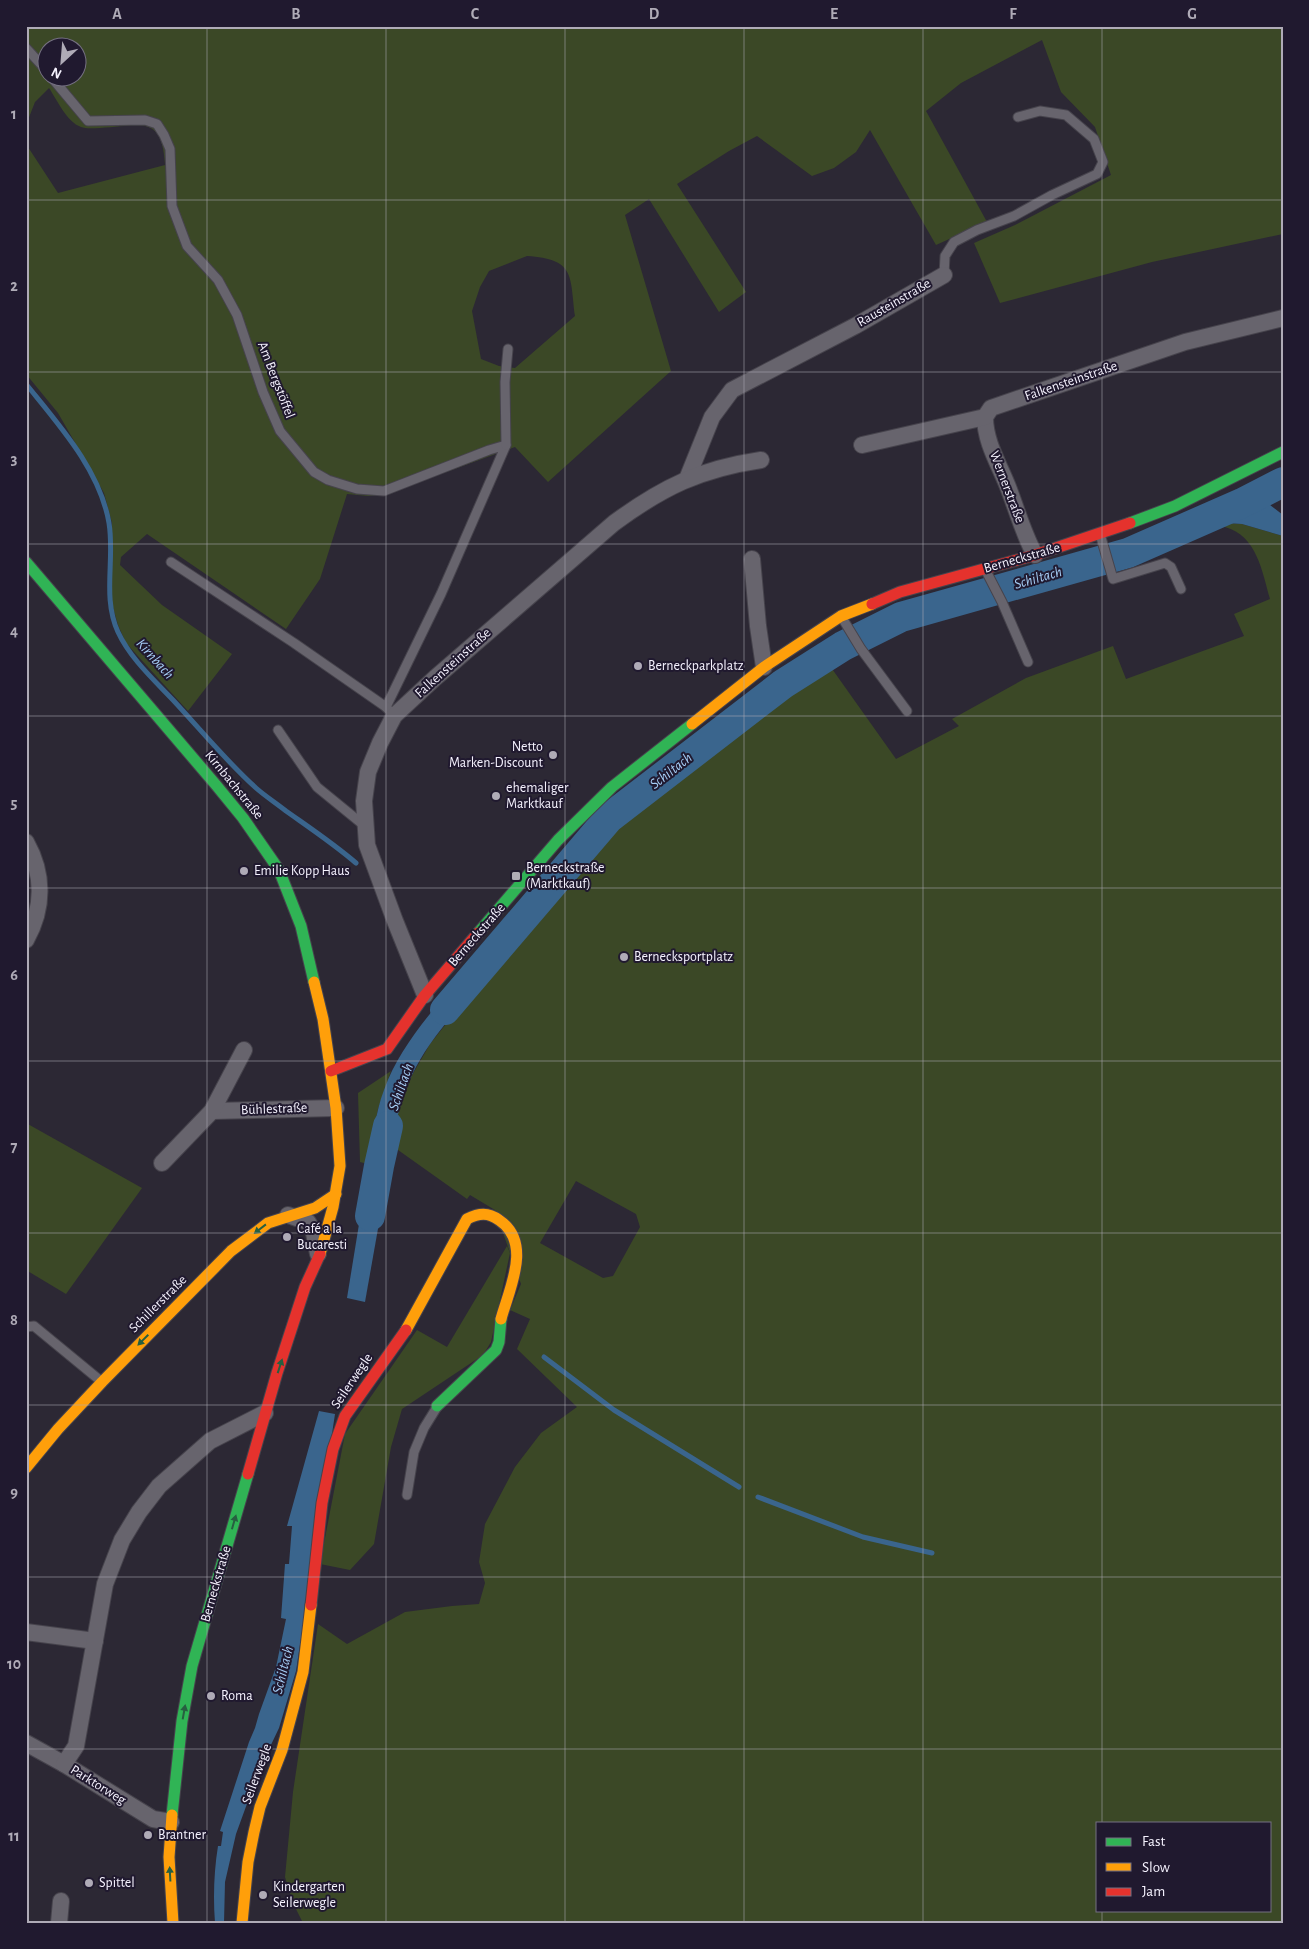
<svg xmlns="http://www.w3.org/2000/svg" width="1309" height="1949" viewBox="0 0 1309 1949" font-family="'Alegreya Sans',sans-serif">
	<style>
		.green { fill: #3b4826; fill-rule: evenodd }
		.water { fill: #3a658d }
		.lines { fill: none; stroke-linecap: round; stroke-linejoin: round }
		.stream { stroke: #3a658d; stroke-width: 5 }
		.river { stroke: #3a658d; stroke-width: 30 }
		.lane-casing { stroke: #46434c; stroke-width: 11 }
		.street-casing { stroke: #46434c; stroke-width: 18 }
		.fast-casing { stroke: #46434c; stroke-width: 13 }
		.slow-casing { stroke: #46434c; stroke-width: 13 }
		.jam-casing { stroke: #46434c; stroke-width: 13 }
		.lane { stroke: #67646d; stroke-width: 9 }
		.street { stroke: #67646d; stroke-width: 16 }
		.fast { stroke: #30b455; stroke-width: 11 }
		.slow { stroke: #ff9f0a; stroke-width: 11 }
		.jam { stroke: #e5322d; stroke-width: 11 }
		.oneway { fill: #275f40 }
		.grid { fill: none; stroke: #afabb7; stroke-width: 1; stroke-opacity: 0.55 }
		.poi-dot { fill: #afabb7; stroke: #20192f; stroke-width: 2 }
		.labels { text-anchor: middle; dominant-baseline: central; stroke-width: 4; stroke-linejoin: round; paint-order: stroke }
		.street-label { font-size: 14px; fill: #f5f2fe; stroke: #20192f }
		.poi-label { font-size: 14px; fill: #f5f2fe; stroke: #20192f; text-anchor: start }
		.water-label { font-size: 15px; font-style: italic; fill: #a6cef6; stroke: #20192f }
		.neatline { fill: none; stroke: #afabb7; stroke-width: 2 }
		.grid-label { font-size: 16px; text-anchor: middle; font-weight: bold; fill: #afabb7 }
	</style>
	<rect width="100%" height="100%" fill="#2c2834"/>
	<g class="green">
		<path d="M 26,26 L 1283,26 L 1283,234 L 1152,262 L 1000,303 L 974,243 L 1015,225 L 1111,175 L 1095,127 L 1061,92 L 1042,40 L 961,83 L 926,111 L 987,222 L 936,245 L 870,130 L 856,152 L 834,168 L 812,176 L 757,136 L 729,151 L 677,184 L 746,292 L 719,312 L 649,199 L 625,215 L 671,371 L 548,482 L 515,447 L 386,494 L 368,496 L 347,494 L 320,579 L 286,629 L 147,534 L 121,557 L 120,565 L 162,605 L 232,654 L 188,711 L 126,643 L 118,625 L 110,597 L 112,523 L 104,493 L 58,413 L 26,374 L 26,144 L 58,193 L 165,165 C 162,114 141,126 100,128 C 94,128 86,129 81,127 C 67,122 57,100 49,88 L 35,102 L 26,125 ZM 48,48 L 78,48 L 78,78 L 48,78 ZM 527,256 C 575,259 570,275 575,316 L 515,368 L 499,366 L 481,359 L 472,311 L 480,287 L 489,271 Z"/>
		<path d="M 1225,523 L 1242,524 L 1283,536 L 1283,1923 L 303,1923 L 293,1903 L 285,1877 L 293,1792 L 318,1624 L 347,1644 L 405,1612 L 452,1606 L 479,1604 L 485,1583 L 479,1562 L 485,1524 L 515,1467 L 541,1433 L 577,1407 L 517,1349 L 530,1319 L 510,1310 L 521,1284 L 495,1210 L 470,1195 L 467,1199 L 391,1145 L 398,1113 L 411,1077 L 430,1044 L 477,985 L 608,832 L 830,666 L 896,759 L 959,726 L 952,719 L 1026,678 L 1113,646 L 1126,679 L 1244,636 L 1234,614 L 1270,599 C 1262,571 1257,536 1225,527 ZM 576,1181 L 636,1214 L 640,1227 L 613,1276 L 603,1278 L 540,1243 ZM 1098,1823 L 1270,1823 L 1270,1910 L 1098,1910 Z"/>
		<path d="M 391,1071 L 378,1109 L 368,1164 L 360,1162 L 358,1093 Z"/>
		<path d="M 26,1123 L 142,1188 L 66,1294 L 26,1270 Z"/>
		<path d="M 507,1246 L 510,1253 L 491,1342 L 483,1355 L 402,1409 L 391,1447 L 374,1544 L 350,1570 L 320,1564 L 345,1434 L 417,1330 L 447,1347 Z"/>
	</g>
	<g class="water">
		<path d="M 1283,478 L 1283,492 L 1265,501 L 1283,515 L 1283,536 L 1242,524 L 1225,523 L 1217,506 Z"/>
		<path d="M 463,973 L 477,985 C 454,1014 428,1041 412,1075 C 398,1104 393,1136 387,1168 L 368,1164 C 373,1140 375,1113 384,1090 C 400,1045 434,1010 463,973 Z"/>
		<path d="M 367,1175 L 387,1178 L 365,1302 L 347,1298 Z"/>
		<path d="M 319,1411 L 335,1414 L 296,1671 L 279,1728 L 260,1768 L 236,1834 L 225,1882 L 224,1923 L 215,1923 C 213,1897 214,1871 218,1846 L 221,1846 L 223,1832 L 220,1831 L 249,1742 L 255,1728 L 259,1714 L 276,1667 L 286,1619 L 281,1618 L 285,1564 L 289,1564 L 292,1526 L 287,1526 Z"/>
	</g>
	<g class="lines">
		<g class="stream">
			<path d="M 26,384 C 59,425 100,470 109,523 C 115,560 102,597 118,632 C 130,658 153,679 173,700 C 200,729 226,761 256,788 C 265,796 276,803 286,811 C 310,828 334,844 356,863"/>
			<path d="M 544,1357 L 614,1410 L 739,1487"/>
			<path d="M 758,1497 L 863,1537 L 932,1553"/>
		</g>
		<g class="river">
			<path d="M 445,1010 L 609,818 L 783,684 L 843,646 L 901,617 L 1128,553 L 1242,503 L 1283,482"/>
			<path d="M 370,1216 L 379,1166 L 388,1126"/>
		</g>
		<g class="lane-casing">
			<g id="lane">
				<path d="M 26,48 L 48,72"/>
				<path d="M 52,78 L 88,121 L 145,120 L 157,124 L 164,135 L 170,149 L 172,206 L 187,246 L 218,280 L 237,315 L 263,392 L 280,431 L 314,472 L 328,480 L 357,489 L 384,491 L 489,450 L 506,445 L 441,594 L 386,707 L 394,716"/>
				<path d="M 944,275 L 945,256 L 954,242 L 977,230 L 1014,216 L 1052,195 L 1097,174 L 1103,162 L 1094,139 L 1066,115 L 1040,111 L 1018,117"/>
				<path d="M 506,445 L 505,382 L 508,349"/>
				<path d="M 1100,534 L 1113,579 L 1165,563 L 1171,567 L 1181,589"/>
				<path d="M 171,562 L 294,643 L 386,707"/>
				<path d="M 985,569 L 1002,602 L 1028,662"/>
				<path d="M 841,616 L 861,649 L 907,711"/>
				<path d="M 278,730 L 317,787 L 366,827"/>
				<path d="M 26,1327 L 34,1326 L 102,1382"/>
				<path d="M 407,1495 L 414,1452 L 424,1428 L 437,1407"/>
			</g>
		</g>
		<g class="street-casing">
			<g id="street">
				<path d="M 985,417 C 985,442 999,464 1008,487 C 1017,510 1023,533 1035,555"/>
				<path d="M 862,445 L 985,417 L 991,408 L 1185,342 L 1283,318"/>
				<path d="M 687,479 L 712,417 L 732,390 L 855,326 L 944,275"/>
				<path d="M 752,559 L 758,626 L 764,667"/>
				<path d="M 26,842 C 44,874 44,908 26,940"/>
				<path d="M 425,995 L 395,921 L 367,845 L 364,801 L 368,772 L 380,743 L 394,716 L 435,678 L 614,523 C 663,487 700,469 761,460"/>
				<path d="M 212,1111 L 336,1108"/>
				<path d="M 162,1163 L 212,1111 L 244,1050"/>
				<path d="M 288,1215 L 308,1222 L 314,1233 L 318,1254"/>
				<path d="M 26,1632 L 95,1641"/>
				<path d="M 26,1743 L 64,1764 L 153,1819 L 171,1822"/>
				<path d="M 64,1764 L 76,1746 L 105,1584 L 122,1540 L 139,1512 L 159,1486 L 210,1441 L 265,1413"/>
				<path d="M 59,1923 L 61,1901"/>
			</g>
		</g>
		<g class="fast-casing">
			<g id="fast">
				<path d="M 1130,523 L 1175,506 L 1283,452"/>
				<path d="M 26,562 L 216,785 L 243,818 L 279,870 L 301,926 L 314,982"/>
				<path d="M 478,933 L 558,840 L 612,787 L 692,724"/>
				<path d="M 437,1406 L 496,1350 L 499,1342 L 501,1319"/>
				<path d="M 172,1815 L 182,1721 L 192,1666 L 248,1474"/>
			</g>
		</g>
		<g class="slow-casing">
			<g id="slow">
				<path d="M 692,724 L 764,667 L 841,616 L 872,604"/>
				<path d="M 314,982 L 323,1019 L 336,1108 L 340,1166 L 333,1207 L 320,1254"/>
				<path d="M 406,1330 L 467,1219 C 479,1213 488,1212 499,1220 C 533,1243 509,1289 501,1319"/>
				<path d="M 26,1468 L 58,1429 L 102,1382 L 231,1251 L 268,1223 L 315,1208 L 336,1194"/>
				<path d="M 172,1815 L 169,1857 L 173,1923"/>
				<path d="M 242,1923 L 248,1862 L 254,1832 L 260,1807 L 282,1750 L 303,1672 L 311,1605"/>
			</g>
		</g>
		<g class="jam-casing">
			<g id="jam">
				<path d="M 872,604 L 900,592 L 1035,555 L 1130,523"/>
				<path d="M 331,1071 L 387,1049 L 425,995 L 478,933"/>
				<path d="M 248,1474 L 277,1373 L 305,1287 L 320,1254"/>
				<path d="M 311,1605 L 322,1503 L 333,1449 L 345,1416 L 406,1330"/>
			</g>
		</g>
		<use href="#lane" class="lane"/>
		<use href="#street" class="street"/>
		<use href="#fast" class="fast"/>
		<use href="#slow" class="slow"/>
		<use href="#jam" class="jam"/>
	</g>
	<defs><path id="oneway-solid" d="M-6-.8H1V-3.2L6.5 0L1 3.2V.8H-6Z" transform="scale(1.25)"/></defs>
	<g class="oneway">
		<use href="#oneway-solid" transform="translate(260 1229) rotate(142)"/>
		<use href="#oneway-solid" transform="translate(143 1340) rotate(135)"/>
		<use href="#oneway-solid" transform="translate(280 1366) rotate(-72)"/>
		<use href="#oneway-solid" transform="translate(234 1522) rotate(-74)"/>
		<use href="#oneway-solid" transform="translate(184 1712) rotate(-80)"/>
		<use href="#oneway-solid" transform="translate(170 1874) rotate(-93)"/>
	</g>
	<path class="grid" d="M 207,26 L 207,1923M 386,26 L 386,1923M 565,26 L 565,1923M 744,26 L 744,1923M 923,26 L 923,1923M 1102,26 L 1102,1823M 26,200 L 1283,200M 26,372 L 1283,372M 26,544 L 1283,544M 26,716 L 1283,716M 26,888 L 1283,888M 26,1061 L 1283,1061M 26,1233 L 1283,1233M 26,1405 L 1283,1405M 26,1577 L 1283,1577M 26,1749 L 1283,1749M 1102,1910 L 1102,1923"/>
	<g class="poi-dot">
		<circle cx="638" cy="666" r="5"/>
		<circle cx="553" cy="755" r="5"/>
		<circle cx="496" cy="796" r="5"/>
		<circle cx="244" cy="871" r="5"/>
		<rect x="511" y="871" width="10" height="10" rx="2.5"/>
		<circle cx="624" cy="957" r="5"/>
		<circle cx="287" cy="1237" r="5"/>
		<circle cx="211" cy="1696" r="5"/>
		<circle cx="148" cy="1835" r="5"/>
		<circle cx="89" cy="1883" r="5"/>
		<circle cx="263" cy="1895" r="5"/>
	</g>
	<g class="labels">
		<g class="street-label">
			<text transform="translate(894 303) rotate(-30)">Rausteinstraße</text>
			<text transform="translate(276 380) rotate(69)">Am Bergstöffel</text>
			<text transform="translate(1071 381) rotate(-19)">Falkensteinstraße</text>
			<text transform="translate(1007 487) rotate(69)">Wernerstraße</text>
			<text transform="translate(1022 558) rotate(-16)">Berneckstraße</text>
			<text transform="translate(453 663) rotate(-42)">Falkensteinstraße</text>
			<text transform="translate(234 785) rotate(51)">Kirnbachstraße</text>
			<text transform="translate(477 935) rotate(-49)">Berneckstraße</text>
			<text transform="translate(274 1109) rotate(-2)">Bühlestraße</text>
			<text transform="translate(158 1304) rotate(-45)">Schillerstraße</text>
			<text transform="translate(352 1381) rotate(-56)">Seilerwegle</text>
			<text transform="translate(216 1584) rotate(-74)">Berneckstraße</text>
			<text transform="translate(257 1774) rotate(-70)">Seilerwegle</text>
			<text transform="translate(98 1785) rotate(32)">Parktorweg</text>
		</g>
		<g class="poi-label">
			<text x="648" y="666">Berneckparkplatz</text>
			<text x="543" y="747" text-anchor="end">Netto<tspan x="543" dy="16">Marken-Discount</tspan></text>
			<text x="506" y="788">ehemaliger<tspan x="506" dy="16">Marktkauf</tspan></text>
			<text x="526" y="868">Berneckstraße<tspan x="526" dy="16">(Marktkauf)</tspan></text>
			<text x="254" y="871">Emilie Kopp Haus</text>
			<text x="634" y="957">Bernecksportplatz</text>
			<text x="297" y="1229">Café a la<tspan x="297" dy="16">Bucaresti</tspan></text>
			<text x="221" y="1696">Roma</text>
			<text x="158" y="1835">Brantner</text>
			<text x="99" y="1883">Spittel</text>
			<text x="273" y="1887">Kindergarten<tspan x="273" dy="16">Seilerwegle</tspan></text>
		</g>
		<g class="water-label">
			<text transform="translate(1038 578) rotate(-16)">Schiltach</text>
			<text transform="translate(155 659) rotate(48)">Kirnbach</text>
			<text transform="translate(671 771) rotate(-38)">Schiltach</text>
			<text transform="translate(401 1087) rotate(-71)">Schiltach</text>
			<text transform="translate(283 1670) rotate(-76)">Schiltach</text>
		</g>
	</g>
	<rect width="1309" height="1949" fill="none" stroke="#20192f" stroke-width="55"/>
	<rect x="1096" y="1822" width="175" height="90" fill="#20192f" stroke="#757082"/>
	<rect x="1106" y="1838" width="25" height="8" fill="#30b455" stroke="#757082"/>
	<text x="1142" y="1846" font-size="15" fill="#f5f2fe">Fast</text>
	<rect x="1106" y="1863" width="25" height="8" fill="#ff9f0a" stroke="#757082"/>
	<text x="1142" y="1872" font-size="15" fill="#f5f2fe">Slow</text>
	<rect x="1106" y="1888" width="25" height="8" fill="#e5322d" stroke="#757082"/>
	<text x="1142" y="1896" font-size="15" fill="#f5f2fe">Jam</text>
	<g transform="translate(62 62) rotate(206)"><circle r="24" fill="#20192f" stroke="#757082"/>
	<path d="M0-4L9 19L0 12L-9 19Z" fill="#afabb7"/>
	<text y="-8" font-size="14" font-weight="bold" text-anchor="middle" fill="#f5f2fe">N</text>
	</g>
	<rect x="28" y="28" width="1254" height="1894" class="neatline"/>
	<g class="grid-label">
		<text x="117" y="19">A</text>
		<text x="296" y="19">B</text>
		<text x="475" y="19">C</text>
		<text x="654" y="19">D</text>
		<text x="834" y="19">E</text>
		<text x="1013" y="19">F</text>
		<text x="1192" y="19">G</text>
		<text x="14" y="119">1</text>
		<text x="14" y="291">2</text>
		<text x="14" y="464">3</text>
		<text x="14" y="636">4</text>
		<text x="14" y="808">5</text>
		<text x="14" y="980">6</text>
		<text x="14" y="1152">7</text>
		<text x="14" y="1325">8</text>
		<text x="14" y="1497">9</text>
		<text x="14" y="1669">10</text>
		<text x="14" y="1841">11</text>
	</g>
</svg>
